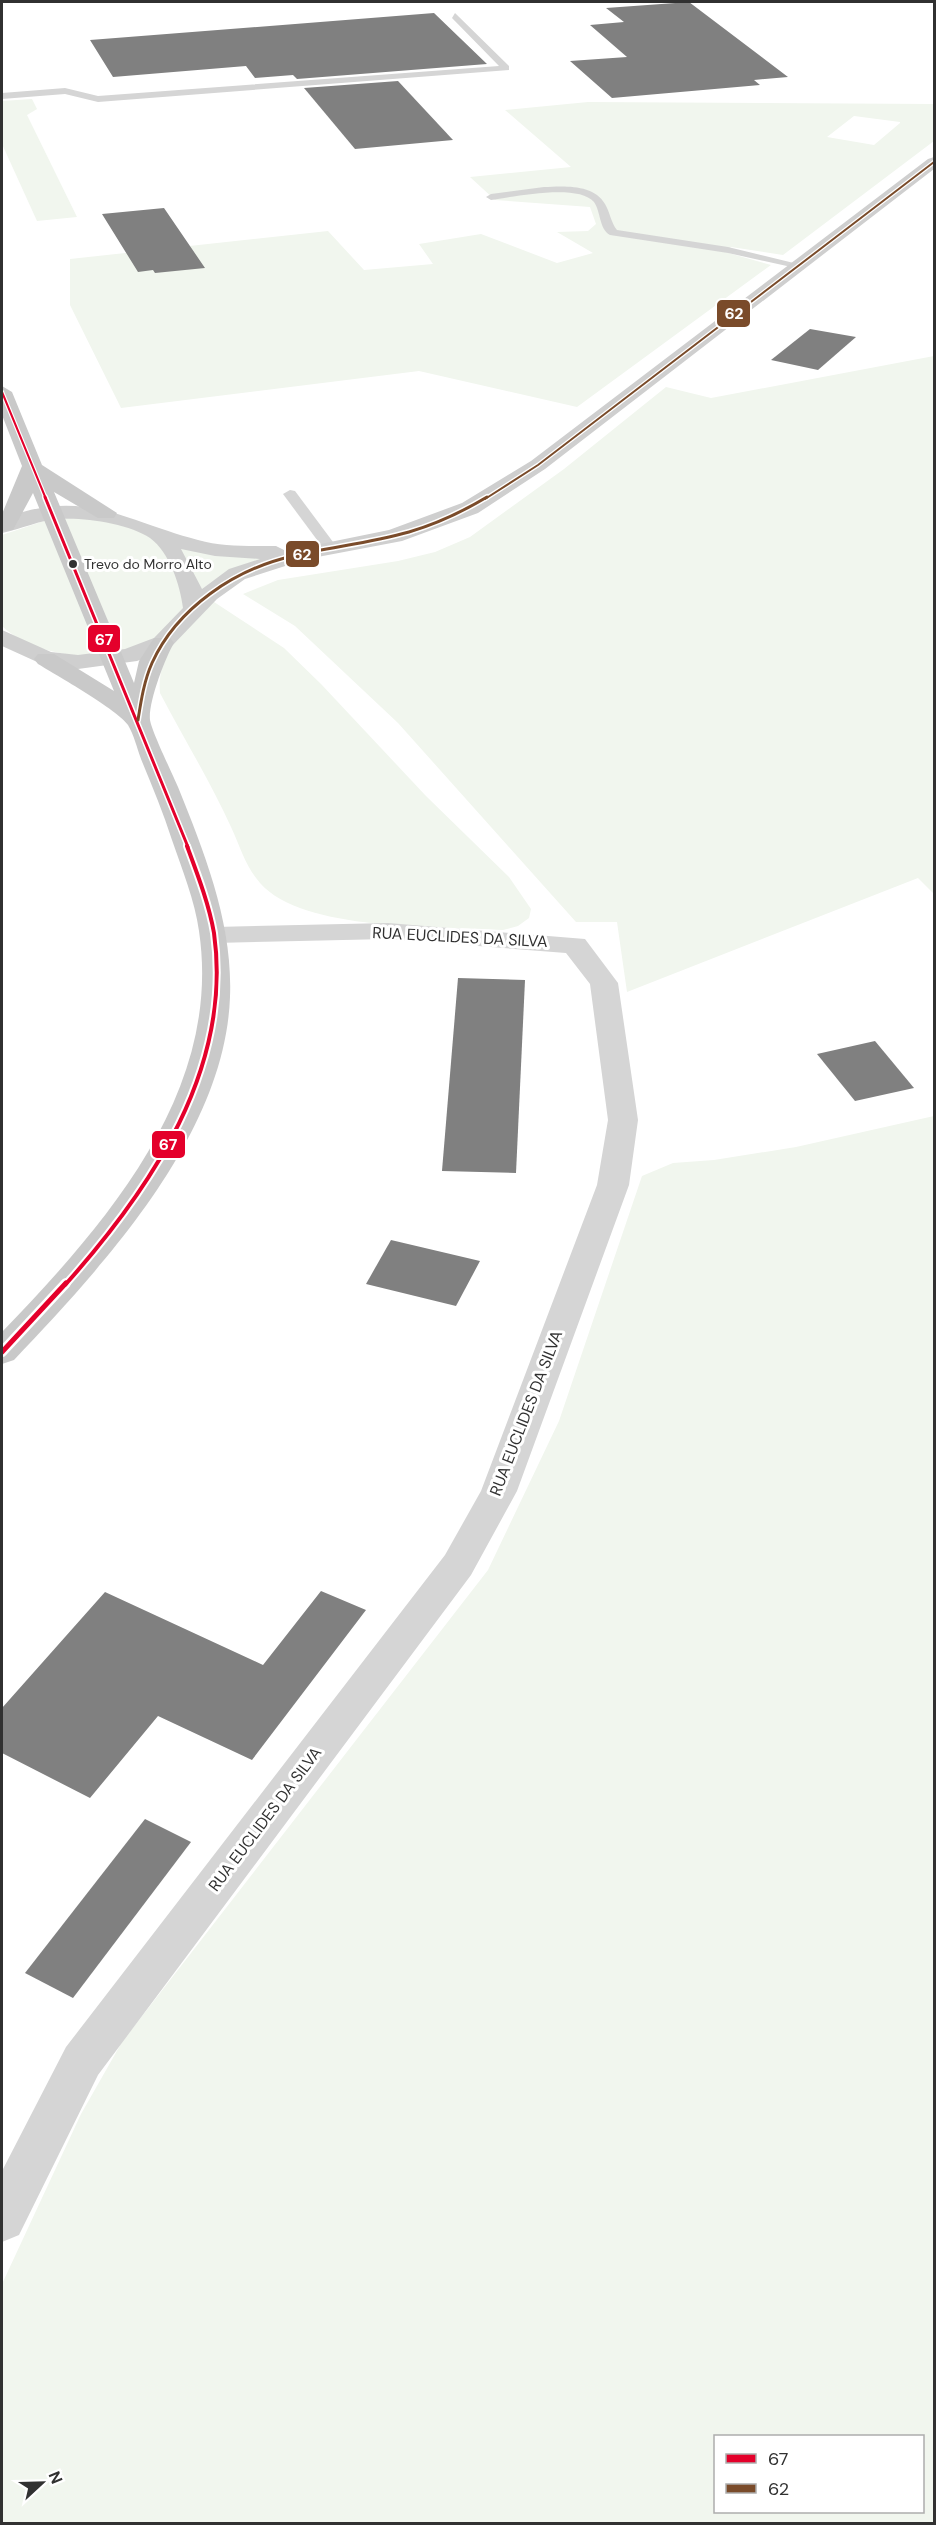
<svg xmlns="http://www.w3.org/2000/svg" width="936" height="2525" viewBox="0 0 936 2525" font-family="'DM Sans',sans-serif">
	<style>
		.green { fill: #f1f6ee; fill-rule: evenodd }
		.building { fill: #808080 }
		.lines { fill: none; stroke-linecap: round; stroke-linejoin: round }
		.service { fill: #d5d5d5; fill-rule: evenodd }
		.minor { fill: #d5d5d5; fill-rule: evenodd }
		.secondary { fill: #cfcfcf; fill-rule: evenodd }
		.primary { fill: #c9c9c9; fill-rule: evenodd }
		.bus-1-far3-casing { stroke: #fff; stroke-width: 4.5 }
		.bus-1-far2-casing { stroke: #fff; stroke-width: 6 }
		.bus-1-far1-casing { stroke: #fff; stroke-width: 8 }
		.bus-1-casing { stroke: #fff; stroke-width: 10 }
		.bus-2-far1-casing { stroke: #fff; stroke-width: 4.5 }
		.bus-2-casing { stroke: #fff; stroke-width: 6 }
		.bus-1-far3 { stroke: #e4002b; stroke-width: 2 }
		.bus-1-far2 { stroke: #e4002b; stroke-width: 3 }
		.bus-1-far1 { stroke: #e4002b; stroke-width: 4 }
		.bus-1 { stroke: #e4002b; stroke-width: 5 }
		.bus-2-far1 { stroke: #7a4b2a; stroke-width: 2 }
		.bus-2 { stroke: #7a4b2a; stroke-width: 3 }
		.bus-dot { fill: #313131; stroke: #fff; stroke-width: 2 }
		.labels { text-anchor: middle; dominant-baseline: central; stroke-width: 6; stroke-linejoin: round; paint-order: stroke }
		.bus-label { font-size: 14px; fill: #313131; stroke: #fff; text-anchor: start }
		.street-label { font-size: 16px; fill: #313131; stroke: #fff }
		.line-badge { stroke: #fff; stroke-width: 2 }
		.badge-label { font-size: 16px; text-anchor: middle; font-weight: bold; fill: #fff }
	</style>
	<rect width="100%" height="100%" fill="#fff"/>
	<g class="green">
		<path d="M 32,99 L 37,109 L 27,115 L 77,217 L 37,221 L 2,144 L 2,101 Z"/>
		<path d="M 588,102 L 934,104 L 934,141 L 783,255 L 731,247 L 725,252 L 771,265 L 577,407 L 419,371 L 121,408 L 70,305 L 70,259 L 328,231 L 364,270 L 433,264 L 419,244 L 481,234 L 557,263 L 593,253 L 557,232 L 588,231 L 596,224 L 590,207 L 495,200 L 470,177 L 571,167 L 505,110 ZM 854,116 L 900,122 L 900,123 L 874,145 L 827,137 Z"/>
		<path d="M 934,356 L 934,894 L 918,878 L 627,992 L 617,922 L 576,922 L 398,723 L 295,626 L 243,594 L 278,580 L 398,561 L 435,552 L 470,537 L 564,469 L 666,387 L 711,398 Z"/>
		<path d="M 86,517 L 267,558 C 246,566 222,572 205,587 C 187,603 173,627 153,640 C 113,666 36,659 2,626 L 2,535 L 47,520 Z"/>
		<path d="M 211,600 L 284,648 L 321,684 L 426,796 L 509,877 L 531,909 L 529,918 L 518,926 L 503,930 C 440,926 303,932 260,883 C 245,866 240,846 231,827 C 210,781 183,737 160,693 C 156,654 186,627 211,600 Z"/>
		<path d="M 934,1116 L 934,2523 L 2,2524 L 2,2284 L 81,2114 L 122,2042 L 488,1570 L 559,1421 L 642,1176 L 673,1163 L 714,1160 L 796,1147 ZM 716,2436 L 922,2436 L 922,2512 L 716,2512 Z"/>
	</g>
	<g class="building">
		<path d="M 689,2 L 788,77 L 754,80 L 760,85 L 612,98 L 570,61 L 627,57 L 590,25 L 624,22 L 606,8 Z"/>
		<path d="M 434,13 L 487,64 L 297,79 L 293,75 L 255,78 L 246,66 L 113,77 L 90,40 Z"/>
		<path d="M 398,81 L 453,140 L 355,149 L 304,88 Z"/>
		<path d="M 164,208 L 205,268 L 155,273 L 153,270 L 138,272 L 102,214 Z"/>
		<path d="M 810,329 L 856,337 L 818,370 L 771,360 Z"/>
		<path d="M 458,978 L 525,980 L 516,1173 L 442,1171 Z"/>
		<path d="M 875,1041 L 914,1088 L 855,1101 L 817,1054 Z"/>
		<path d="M 391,1240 L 480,1261 L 456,1306 L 366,1284 Z"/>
		<path d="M 321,1591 L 366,1610 L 252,1760 L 158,1716 L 90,1798 L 2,1753 L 2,1708 L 105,1592 L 263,1665 Z"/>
		<path d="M 145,1819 L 191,1842 L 73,1998 L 25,1973 Z"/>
	</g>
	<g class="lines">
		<g class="service">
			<path d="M 455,13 L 509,66 L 509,70 L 98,102 L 65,94 L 2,99 L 2,93 L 65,88 L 98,96 L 499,66 L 452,18 Z"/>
			<path d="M 544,187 C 564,186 594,184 605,204 C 610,212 611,223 617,230 L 728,247 L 802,265 L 796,268 L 728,253 L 610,235 C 599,229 601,212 594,202 C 578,183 513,197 491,200 L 486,197 L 491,194 Z"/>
			<path d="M 290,490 L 295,491 L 336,546 L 336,552 L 326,552 L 283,494 Z"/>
		</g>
		<path class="minor" d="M 388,923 L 585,939 L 618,983 L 638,1120 L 629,1185 L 517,1491 L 471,1575 L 98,2075 L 19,2235 L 2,2242 L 2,2171 L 66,2047 L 445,1555 L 481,1491 L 597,1185 L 608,1120 L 590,984 L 566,953 L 388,939 L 214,943 L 204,941 L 200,935 L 204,929 L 214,927 Z"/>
		<path class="secondary" d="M 934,157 L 934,169 L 545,469 L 478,513 L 402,541 L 307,559 L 245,579 L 217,599 L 170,648 L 137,661 L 78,669 L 46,666 L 2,646 L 2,630 L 51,652 L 78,655 L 125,649 L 154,638 L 183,608 C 180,585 170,553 150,538 C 130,524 84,517 60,519 C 39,520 22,529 2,533 L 2,519 C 84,487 122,520 198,540 C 223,547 250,546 276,546 L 286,551 L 389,530 L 462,503 L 531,461 L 928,159 ZM 181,549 L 215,556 L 260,559 L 229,569 L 202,589 Z"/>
		<path class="primary" d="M 2,386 L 12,392 L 42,465 L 117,513 L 114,518 L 98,518 L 54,492 L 134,683 L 139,661 L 154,638 L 170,638 L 174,643 C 165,658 148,703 150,720 C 152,732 172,773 178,787 C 205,854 233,924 230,997 C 225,1135 104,1265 14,1360 L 2,1364 L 2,1332 C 105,1225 223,1092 199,931 C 195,901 182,869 172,840 C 163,812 152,786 141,759 C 137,748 134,735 128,725 C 118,710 56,675 38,664 L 34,659 L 38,654 L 54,654 L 114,691 L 33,493 L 13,530 L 2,531 L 2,514 L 22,466 L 2,415 Z"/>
		<g class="bus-1-far3-casing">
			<path id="bus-1-far3" d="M 2,392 L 46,499"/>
		</g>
		<g class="bus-1-far2-casing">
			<path id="bus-1-far2" d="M 45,497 L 188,847"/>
		</g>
		<g class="bus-1-far1-casing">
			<path id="bus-1-far1" d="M 65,1285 C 151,1189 233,1068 214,933 C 209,904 197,873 187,846"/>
		</g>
		<g class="bus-1-casing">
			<path id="bus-1" d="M 2,1352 L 66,1283"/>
		</g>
		<g class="bus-2-far1-casing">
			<path id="bus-2-far1" d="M 485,499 L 538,465 L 934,162"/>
		</g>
		<g class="bus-2-casing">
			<path id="bus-2" d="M 138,720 C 141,701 144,681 152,663 C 177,608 235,569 293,556 C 331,547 370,543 409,532 C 436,524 462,512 487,497"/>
		</g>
		<use href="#bus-1-far3" class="bus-1-far3"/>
		<use href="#bus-1-far2" class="bus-1-far2"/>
		<use href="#bus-1-far1" class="bus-1-far1"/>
		<use href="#bus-1" class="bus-1"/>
		<use href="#bus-2-far1" class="bus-2-far1"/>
		<use href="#bus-2" class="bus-2"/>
	</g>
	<circle class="bus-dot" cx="73" cy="564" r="5"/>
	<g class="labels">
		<g class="bus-label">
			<text x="84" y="564">Trevo do Morro Alto</text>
		</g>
		<g class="street-label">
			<text transform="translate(460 937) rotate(3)">RUA EUCLIDES DA SILVA</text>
			<text transform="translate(526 1413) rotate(-69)">RUA EUCLIDES DA SILVA</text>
			<text transform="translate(265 1819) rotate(-53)">RUA EUCLIDES DA SILVA</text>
		</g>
	</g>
	<g class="line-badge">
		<rect x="716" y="299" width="35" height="29" rx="6" fill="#7a4b2a"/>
		<rect x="285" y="540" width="35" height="28" rx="6" fill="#7a4b2a"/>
		<rect x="87" y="624" width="34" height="29" rx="6" fill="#e4002b"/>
		<rect x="151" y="1130" width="35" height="29" rx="6" fill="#e4002b"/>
	</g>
	<g class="badge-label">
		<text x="734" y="319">62</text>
		<text x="302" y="560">62</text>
		<text x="104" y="645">67</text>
		<text x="168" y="1150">67</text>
	</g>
	<rect width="936" height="2525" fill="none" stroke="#313131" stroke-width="6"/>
	<rect x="714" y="2435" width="210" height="78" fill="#ffffff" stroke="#adadad" stroke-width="1.5"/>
	<rect x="726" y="2454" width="30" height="9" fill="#e4002b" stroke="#adadad" stroke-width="1.5"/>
	<text x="768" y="2465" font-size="18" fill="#313131">67</text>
	<rect x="726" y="2484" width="30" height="9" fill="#7a4b2a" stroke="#adadad" stroke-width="1.5"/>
	<text x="768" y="2495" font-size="18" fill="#313131">62</text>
	<g transform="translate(42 2483) rotate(68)" stroke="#ffffff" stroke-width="4.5" paint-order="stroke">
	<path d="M0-4.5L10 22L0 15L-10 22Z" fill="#313131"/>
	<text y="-9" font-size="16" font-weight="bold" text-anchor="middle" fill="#313131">N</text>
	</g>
</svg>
